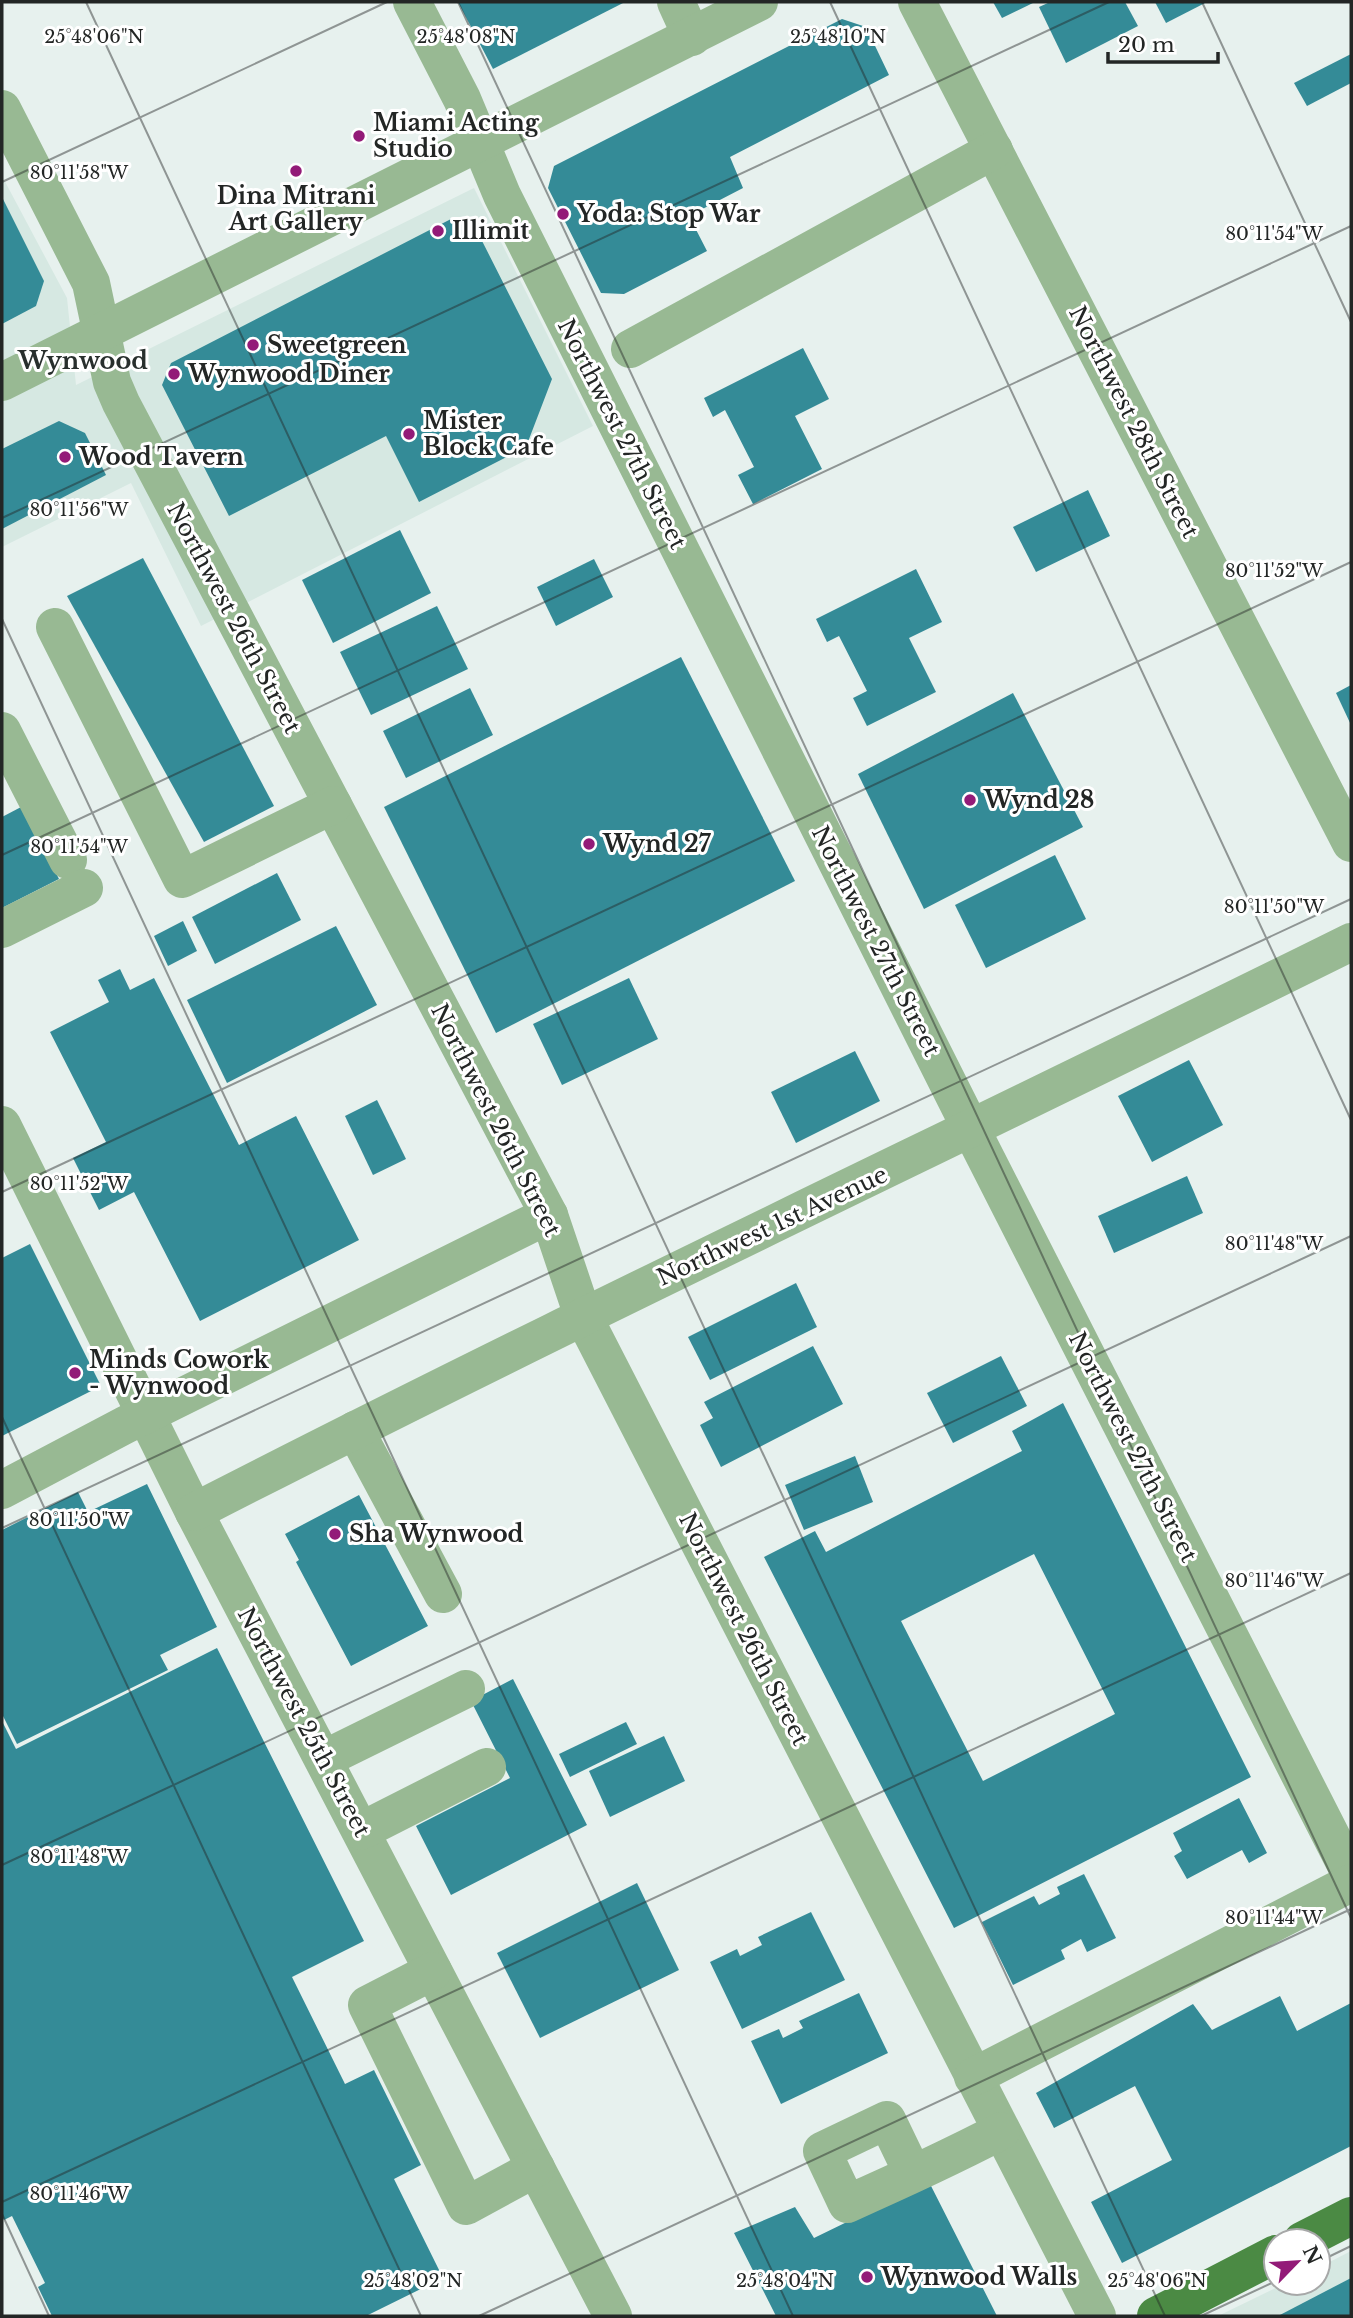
<svg xmlns="http://www.w3.org/2000/svg" width="1353" height="2318" viewBox="0 0 1353 2318" font-family="'Libre Baskerville',serif">
	<style>
		.built { fill: #d6e8e2 }
		.building { fill: #348b97; fill-rule: evenodd }
		.lines { fill: none; stroke-linecap: round; stroke-linejoin: round }
		.minor { stroke: #98b993; stroke-width: 38 }
		.major { stroke: #4b8a44; stroke-width: 38 }
		.ticks { fill: none; stroke: #232625; stroke-width: 2; stroke-opacity: 0.45 }
		.poi-dot { fill: #931b78; stroke: #fff; stroke-width: 2.5 }
		.labels { text-anchor: middle; dominant-baseline: central; stroke-width: 6; stroke-linejoin: round; paint-order: stroke }
		.poi-label { font-size: 23px; font-weight: bold; fill: #232625; stroke: #fff; text-anchor: start }
		.street-label { font-size: 23px; fill: #232625; stroke: #fff }
		.neighbourhood-label { font-size: 24px; font-weight: bold; fill: #282f2d; stroke: #fff }
		.ticks-label { font-size: 18px; text-anchor: middle; fill: #232625; stroke: #fff; stroke-width: 6; stroke-linejoin: round; paint-order: stroke }
	</style>
	<rect width="100%" height="100%" fill="#e7f1ee"/>
	<g class="built">
		<path d="M 2,176 L 67,298 L 76,385 L 474,188 L 593,426 L 201,626 L 131,483 L 2,547 Z"/>
		<path d="M 1351,2251 L 1351,2316 L 1218,2316 L 1286,2283 L 1318,2283 L 1318,2268 Z"/>
	</g>
	<g class="building">
		<path d="M 458,2 L 625,2 L 493,69 Z"/>
		<path d="M 993,2 L 1035,2 L 1002,18 Z"/>
		<path d="M 1050,2 L 1125,2 L 1138,26 L 1066,63 L 1039,7 Z"/>
		<path d="M 1155,2 L 1207,2 L 1166,23 Z"/>
		<path d="M 842,19 L 866,27 L 889,75 L 730,157 L 743,188 L 689,216 L 707,251 L 624,294 L 601,293 L 548,188 L 554,166 Z"/>
		<path d="M 1351,54 L 1351,83 L 1307,106 L 1294,83 Z"/>
		<path d="M 2,197 L 44,281 L 36,306 L 2,324 Z"/>
		<path d="M 451,219 L 478,233 L 552,379 L 526,447 L 419,502 L 386,436 L 229,516 L 162,385 L 171,363 Z"/>
		<path d="M 803,348 L 829,399 L 795,416 L 822,469 L 753,504 L 738,475 L 754,467 L 725,410 L 713,417 L 704,398 Z"/>
		<path d="M 59,421 L 85,433 L 106,475 L 2,529 L 2,449 Z"/>
		<path d="M 1088,490 L 1110,536 L 1036,572 L 1013,527 Z"/>
		<path d="M 400,530 L 431,593 L 333,643 L 302,580 Z"/>
		<path d="M 143,558 L 274,806 L 204,842 L 67,596 Z"/>
		<path d="M 594,559 L 613,597 L 556,626 L 537,587 Z"/>
		<path d="M 916,569 L 942,622 L 909,638 L 936,692 L 867,726 L 853,698 L 867,691 L 839,636 L 827,642 L 816,619 Z"/>
		<path d="M 437,606 L 468,669 L 371,715 L 340,652 Z"/>
		<path d="M 681,657 L 795,881 L 496,1033 L 384,807 Z"/>
		<path d="M 1351,685 L 1351,725 L 1336,693 Z"/>
		<path d="M 470,688 L 493,735 L 406,778 L 383,731 Z"/>
		<path d="M 1013,693 L 1083,827 L 924,909 L 858,774 Z"/>
		<path d="M 23,806 L 59,879 L 2,908 L 2,817 Z"/>
		<path d="M 1055,855 L 1086,919 L 986,968 L 955,905 Z"/>
		<path d="M 277,873 L 301,920 L 215,964 L 192,917 Z"/>
		<path d="M 183,921 L 197,951 L 168,966 L 154,936 Z"/>
		<path d="M 336,926 L 377,1005 L 227,1083 L 187,1000 Z"/>
		<path d="M 120,969 L 130,990 L 154,978 L 239,1145 L 296,1116 L 359,1240 L 200,1321 L 134,1192 L 99,1210 L 73,1158 L 106,1142 L 50,1032 L 109,1002 L 98,980 Z"/>
		<path d="M 629,978 L 658,1039 L 562,1085 L 533,1024 Z"/>
		<path d="M 855,1051 L 880,1101 L 796,1143 L 771,1092 Z"/>
		<path d="M 1189,1060 L 1223,1125 L 1152,1162 L 1118,1096 Z"/>
		<path d="M 377,1100 L 406,1159 L 373,1175 L 345,1116 Z"/>
		<path d="M 1187,1176 L 1203,1213 L 1114,1253 L 1098,1216 Z"/>
		<path d="M 30,1244 L 101,1386 L 2,1436 L 2,1258 Z"/>
		<path d="M 796,1283 L 817,1327 L 710,1380 L 688,1337 Z"/>
		<path d="M 813,1346 L 843,1404 L 721,1467 L 700,1425 L 713,1418 L 704,1402 Z"/>
		<path d="M 1001,1356 L 1027,1406 L 953,1443 L 927,1393 Z"/>
		<path d="M 1063,1403 L 1251,1777 L 954,1928 L 764,1557 L 815,1531 L 826,1552 L 1022,1451 L 1012,1431 ZM 1034,1554 L 1115,1714 L 983,1781 L 901,1621 Z"/>
		<path d="M 855,1456 L 873,1502 L 804,1530 L 785,1485 Z"/>
		<path d="M 147,1484 L 217,1627 L 160,1655 L 168,1670 L 17,1744 L 2,1714 L 2,1530 L 78,1492 L 88,1512 Z"/>
		<path d="M 359,1495 L 428,1626 L 351,1666 L 296,1562 L 299,1560 L 285,1534 Z"/>
		<path d="M 217,1648 L 364,1941 L 292,1977 L 345,2084 L 374,2070 L 421,2165 L 394,2179 L 443,2278 L 366,2316 L 52,2316 L 38,2287 L 45,2283 L 12,2216 L 4,2220 L 2,2216 L 2,1721 L 16,1749 Z"/>
		<path d="M 513,1679 L 587,1825 L 451,1895 L 416,1826 L 510,1778 L 471,1701 Z"/>
		<path d="M 626,1722 L 637,1744 L 570,1777 L 559,1754 Z"/>
		<path d="M 664,1736 L 685,1781 L 610,1817 L 589,1771 Z"/>
		<path d="M 1239,1798 L 1267,1853 L 1249,1863 L 1242,1850 L 1187,1879 L 1174,1856 L 1182,1851 L 1173,1833 Z"/>
		<path d="M 1084,1874 L 1116,1938 L 1087,1952 L 1081,1939 L 1061,1950 L 1065,1959 L 1013,1985 L 982,1922 L 1034,1896 L 1039,1905 L 1060,1894 L 1057,1887 Z"/>
		<path d="M 637,1883 L 679,1970 L 540,2038 L 497,1953 Z"/>
		<path d="M 811,1912 L 845,1980 L 742,2029 L 710,1962 L 737,1949 L 740,1956 L 762,1945 L 758,1937 Z"/>
		<path d="M 859,1993 L 888,2053 L 781,2104 L 751,2041 L 779,2029 L 783,2038 L 803,2028 L 799,2021 Z"/>
		<path d="M 1280,1996 L 1297,2031 L 1351,2003 L 1351,2146 L 1122,2263 L 1091,2202 L 1172,2160 L 1135,2086 L 1054,2128 L 1036,2093 L 1193,2004 L 1212,2030 Z"/>
		<path d="M 929,2182 L 997,2316 L 776,2316 L 734,2233 L 795,2207 L 814,2238 Z"/>
		<path d="M 1351,2278 L 1351,2316 L 1278,2316 Z"/>
	</g>
	<g class="lines">
		<g class="minor">
			<path d="M 412,2 L 462,99 L 502,195 L 972,1131 L 1351,1875"/>
			<path d="M 676,2 L 692,37"/>
			<path d="M 917,2 L 1351,843"/>
			<path d="M 2,109 L 91,283 L 112,382 L 121,403 L 549,1215 L 583,1316 L 1097,2316"/>
			<path d="M 630,349 L 994,150"/>
			<path d="M 2,382 L 759,2"/>
			<path d="M 55,627 L 182,879 L 333,805"/>
			<path d="M 2,731 L 68,860"/>
			<path d="M 2,929 L 84,888"/>
			<path d="M 2,1125 L 194,1512 L 613,2316"/>
			<path d="M 355,1430 L 443,1594"/>
			<path d="M 2,1490 L 125,1425 L 549,1215"/>
			<path d="M 194,1512 C 577,1315 966,1133 1351,942"/>
			<path d="M 324,1759 L 466,1689"/>
			<path d="M 361,1831 L 487,1767"/>
			<path d="M 433,1971 L 367,2005 L 466,2206 L 536,2168"/>
			<path d="M 973,2077 L 1351,1883"/>
			<path d="M 913,2174 L 887,2120 L 822,2151 L 847,2204 C 899,2181 951,2157 1001,2131"/>
		</g>
		<g class="major">
			<path d="M 1302,2241 L 1351,2216"/>
			<path d="M 1156,2316 L 1276,2254"/>
		</g>
	</g>
	<path class="ticks" d="M 86,2 L 1165,2316M 458,2 L 1351,1918M 830,2 L 1351,1120M 1202,2 L 1351,322M 2,182 L 387,2M 2,518 L 1109,2M 2,619 L 793,2316M 2,855 L 1351,226M 2,1192 L 1351,562M 2,1417 L 421,2316M 2,1528 L 1351,899M 2,1865 L 1351,1236M 2,2202 L 1351,1573M 2,2214 L 49,2316M 1318,2262 L 1351,2246M 479,2316 L 1351,1909M 1201,2316 L 1276,2281"/>
	<g class="poi-dot">
		<circle cx="359" cy="136" r="7"/>
		<circle cx="296" cy="171" r="7"/>
		<circle cx="563" cy="214" r="7"/>
		<circle cx="438" cy="231" r="7"/>
		<circle cx="253" cy="345" r="7"/>
		<circle cx="174" cy="374" r="7"/>
		<circle cx="409" cy="434" r="7"/>
		<circle cx="65" cy="457" r="7"/>
		<circle cx="970" cy="800" r="7"/>
		<circle cx="589" cy="844" r="7"/>
		<circle cx="75" cy="1373" r="7"/>
		<circle cx="335" cy="1534" r="7"/>
		<circle cx="867" cy="2277" r="7"/>
	</g>
	<g class="labels">
		<g class="poi-label">
			<text x="373" y="123">Miami Acting<tspan x="373" dy="26">Studio</tspan></text>
			<text x="296" y="196" text-anchor="middle">Dina Mitrani<tspan x="296" dy="26">Art Gallery</tspan></text>
			<text x="577" y="214">Yoda: Stop War</text>
			<text x="452" y="231">Illimit</text>
			<text x="267" y="345">Sweetgreen</text>
			<text x="188" y="374">Wynwood Diner</text>
			<text x="423" y="421">Mister<tspan x="423" dy="26">Block Cafe</tspan></text>
			<text x="79" y="457">Wood Tavern</text>
			<text x="984" y="800">Wynd 28</text>
			<text x="603" y="844">Wynd 27</text>
			<text x="89" y="1360">Minds Cowork<tspan x="89" dy="26">- Wynwood</tspan></text>
			<text x="349" y="1534">Sha Wynwood</text>
			<text x="881" y="2277">Wynwood Walls</text>
		</g>
		<g class="street-label">
			<text transform="translate(1134 422) rotate(63)">Northwest 28th Street</text>
			<text transform="translate(622 434) rotate(63)">Northwest 27th Street</text>
			<text transform="translate(234 618) rotate(62)">Northwest 26th Street</text>
			<text transform="translate(876 941) rotate(63)">Northwest 27th Street</text>
			<text transform="translate(496 1120) rotate(63)">Northwest 26th Street</text>
			<text transform="translate(772 1226) rotate(-25)">Northwest 1st Avenue</text>
			<text transform="translate(1133 1447) rotate(63)">Northwest 27th Street</text>
			<text transform="translate(744 1629) rotate(63)">Northwest 26th Street</text>
			<text transform="translate(304 1722) rotate(62)">Northwest 25th Street</text>
		</g>
		<g class="neighbourhood-label">
			<text x="83" y="360">Wynwood</text>
		</g>
	</g>
	<g class="ticks-label">
		<text x="94" y="43">25°48'06"N</text>
		<text x="466" y="43">25°48'08"N</text>
		<text x="838" y="43">25°48'10"N</text>
		<text x="79" y="179">80°11'58"W</text>
		<text x="1274" y="240">80°11'54"W</text>
		<text x="79" y="516">80°11'56"W</text>
		<text x="1274" y="577">80°11'52"W</text>
		<text x="79" y="853">80°11'54"W</text>
		<text x="1274" y="913">80°11'50"W</text>
		<text x="79" y="1190">80°11'52"W</text>
		<text x="1274" y="1250">80°11'48"W</text>
		<text x="79" y="1526">80°11'50"W</text>
		<text x="1274" y="1587">80°11'46"W</text>
		<text x="79" y="1863">80°11'48"W</text>
		<text x="1274" y="1924">80°11'44"W</text>
		<text x="79" y="2200">80°11'46"W</text>
		<text x="413" y="2287">25°48'02"N</text>
		<text x="785" y="2287">25°48'04"N</text>
		<text x="1157" y="2287">25°48'06"N</text>
	</g>
	<rect width="1353" height="2318" fill="none" stroke="#232625" stroke-width="7"/>
	<g transform="translate(1297 2262) rotate(65)"><circle r="33" fill="#ffffff" stroke="#a7a8a8" stroke-width="2"/>
	<path d="M0-5L12 26L0 18L-12 26Z" fill="#931b78"/>
	<text y="-10" font-size="19" font-weight="bold" text-anchor="middle" fill="#232625">N</text>
	</g>
	<path d="M1108 52v10h110v-10" fill="none" stroke="#232625" stroke-width="3.5"/>
	<text x="1118" y="52" font-size="21" fill="#232625" stroke="#ffffff" stroke-width="5" paint-order="stroke">20 m</text>
</svg>
